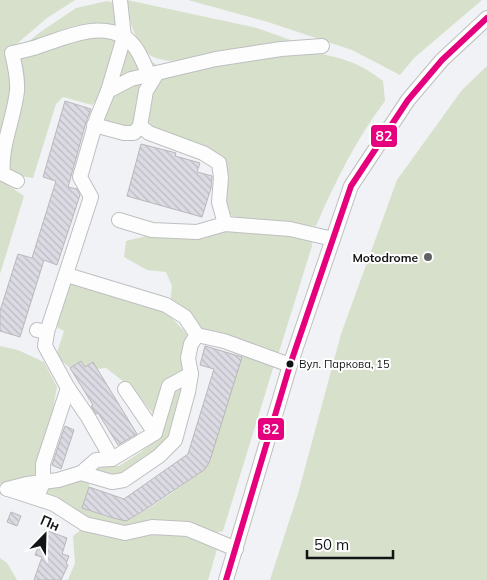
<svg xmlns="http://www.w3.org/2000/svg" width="487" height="580" viewBox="0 0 487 580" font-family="Mulish,sans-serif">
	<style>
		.grass { fill: #d7e0ca }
		.building { fill: url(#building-back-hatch); stroke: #b8b8ba }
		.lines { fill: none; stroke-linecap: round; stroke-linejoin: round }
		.minor-casing { stroke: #bebfc1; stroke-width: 16 }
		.minor { stroke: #fdfdfe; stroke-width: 14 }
		.bus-1-casing { stroke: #fefefe; stroke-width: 10 }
		.bus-1 { stroke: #e5007d; stroke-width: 6 }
		.poi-dot { fill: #616264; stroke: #fefefe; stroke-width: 2 }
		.bus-dot { fill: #131416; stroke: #fefefe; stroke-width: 2 }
		.labels { text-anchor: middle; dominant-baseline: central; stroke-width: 4; stroke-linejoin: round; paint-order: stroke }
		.bus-label { font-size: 11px; fill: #131416; stroke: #fefefe; text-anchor: start }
		.poi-label { font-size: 12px; font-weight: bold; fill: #131416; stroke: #fefefe; text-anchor: end }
		.line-badge { stroke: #fefefe; stroke-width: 2 }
		.badge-label { font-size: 14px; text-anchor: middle; font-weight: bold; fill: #fff }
	</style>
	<defs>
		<pattern id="building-back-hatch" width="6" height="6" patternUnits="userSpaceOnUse" patternTransform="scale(1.25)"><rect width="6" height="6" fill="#dcdbe4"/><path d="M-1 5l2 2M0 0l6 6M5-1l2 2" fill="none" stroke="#bcbbc3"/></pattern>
	</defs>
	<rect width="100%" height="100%" fill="#f1f2f5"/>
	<g class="grass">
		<path d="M 0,0 L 75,0 L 47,18 L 6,53 C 16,87 6,104 0,137 Z"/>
		<path d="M 127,0 L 257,28 L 296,42 C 271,45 246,49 221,54 C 200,57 177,65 156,58 C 138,53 127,18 127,0 Z"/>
		<path d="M 188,0 L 482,0 L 414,58 L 400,75 L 352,50 L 268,22 Z"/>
		<path d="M 107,1 L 115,3 L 122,28 L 26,44 L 39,33 L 76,8 Z"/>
		<path d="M 94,34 L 118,39 L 106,91 L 92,105 L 63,97 L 56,104 L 33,178 L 13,175 L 6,167 L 20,61 L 22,57 Z"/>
		<path d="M 125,43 L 161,68 L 114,83 Z"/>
		<path d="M 305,51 C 336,56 358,61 383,81 L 385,101 C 356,139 335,182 316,226 L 240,220 L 228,213 L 224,173 L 154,128 L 145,118 C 147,98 151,85 168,73 Z"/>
		<path d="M 487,66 L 487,580 L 270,580 L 298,494 L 341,334 L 397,180 L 462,90 Z"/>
		<path d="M 139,81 C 141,98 137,113 130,129 L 102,125 L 105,107 L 111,93 Z"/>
		<path d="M 0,180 L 24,196 L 0,274 Z"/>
		<path d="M 224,231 L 288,232 L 311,239 L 312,246 L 279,352 L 271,354 L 199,329 L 170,303 L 172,286 L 166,272 L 147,270 L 124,257 L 126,241 L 150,235 L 202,239 Z"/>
		<path d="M 72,282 L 167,313 L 187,334 L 183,352 L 184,371 L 154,414 L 128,385 L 106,368 L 97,369 L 93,362 L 85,367 L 81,361 L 70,368 L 56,356 L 64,331 L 58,328 L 55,321 L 66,285 Z"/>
		<path d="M 0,346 L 18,350 L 44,362 L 57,387 L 50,424 L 41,450 L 34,478 L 0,484 Z"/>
		<path d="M 242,355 L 274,365 L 223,531 L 214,533 L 180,522 L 167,521 L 157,520 L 135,528 L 84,518 L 44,494 L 46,485 L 79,478 L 89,481 L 89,487 L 82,508 C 93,511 116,522 127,520 C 139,517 201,474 209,463 Z"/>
		<path d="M 184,385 L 172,435 L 162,447 L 126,473 L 111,476 L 92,470 L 96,466 L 119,466 L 141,452 L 160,435 L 175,387 Z"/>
		<path d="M 83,528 L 99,535 L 122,540 L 151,535 L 181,535 L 217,549 L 208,580 L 68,580 L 75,563 L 73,536 Z"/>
		<path d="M 0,558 L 7,563 L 17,580 L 0,580 Z"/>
	</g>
	<g class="building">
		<path d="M 65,101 L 91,109 L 86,122 L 68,187 L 77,189 L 80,195 L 57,265 L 44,260 L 20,337 L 0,331 L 0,311 L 18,254 L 32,258 L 56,181 L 43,177 Z"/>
		<path d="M 141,144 L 176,153 L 175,156 L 200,163 L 197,172 L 212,176 L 211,188 L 202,217 L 127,196 Z"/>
		<path d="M 205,346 L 242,357 L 212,454 L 209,463 L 204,470 L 143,511 L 126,521 L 113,518 L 82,508 L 89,487 L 124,499 L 188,454 L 214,369 L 200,365 Z"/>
		<path d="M 81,361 L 85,367 L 93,362 L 137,434 L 118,445 L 98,413 L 96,414 L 91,406 L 93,405 L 70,368 Z"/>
		<path d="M 65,426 L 74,430 L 61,469 L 52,465 Z"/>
		<path d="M 11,512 L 21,516 L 17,526 L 7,522 Z"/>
		<path d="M 45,530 L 67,538 L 62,554 L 69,556 L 66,564 L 68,565 L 61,580 L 34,580 L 42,557 L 35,555 Z"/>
	</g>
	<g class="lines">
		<g class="minor-casing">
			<g id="minor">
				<path d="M 157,73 L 146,91 L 140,126 L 149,133 L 203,153 L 219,163 L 221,178 L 219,202 L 225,224"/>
				<path d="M 108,91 L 124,37 L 120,0"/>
				<path d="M 94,125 L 124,133 L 134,133 L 140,126"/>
				<path d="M 17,181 L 3,174 C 0,147 14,119 17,91 C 18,78 15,66 12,53 C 22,51 32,49 42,45 C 67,37 98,22 124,37 C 137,44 143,62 149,75"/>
				<path d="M 119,220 L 152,230 L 197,232 L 225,224 L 290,229 L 333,239"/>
				<path d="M 67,275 L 166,305 L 185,317 L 197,335"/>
				<path d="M 37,330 L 47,332 L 91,197 L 80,177 L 97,118 L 108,91 L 131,79 L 216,59 L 281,49 L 322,46"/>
				<path d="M 47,332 L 45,346 L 68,388 L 88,417 L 112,459"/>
				<path d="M 125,389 L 155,433"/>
				<path d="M 81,473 L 96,460 L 112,459 L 155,433 L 169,386 L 191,374"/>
				<path d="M 7,489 L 27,484 L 58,480 L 81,473 L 112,482 L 124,480 L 159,456 L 175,440 L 188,392 L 191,374 L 188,358 L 191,344 L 197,335 L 224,341 L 290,365"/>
				<path d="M 8,489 L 54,504 L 85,524 L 125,533 L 152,527 L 188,529 L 236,549"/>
				<path d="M 40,490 L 43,482 L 43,464 L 68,388"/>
				<path d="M 226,580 L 290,365 L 351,186 L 408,100 L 442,60 L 487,18"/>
			</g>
		</g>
		<use href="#minor" class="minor"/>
		<g class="bus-1-casing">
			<path id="bus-1" d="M 226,580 L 290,365 L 351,186 L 408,100 L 442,60 L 487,18"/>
		</g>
		<use href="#bus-1" class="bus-1"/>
	</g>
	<circle class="poi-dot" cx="428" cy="257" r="5"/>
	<circle class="bus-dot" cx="290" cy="364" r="4.5"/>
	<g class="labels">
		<g class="bus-label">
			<text x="299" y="364">Вул. Паркова, 15</text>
		</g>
		<g class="poi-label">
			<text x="418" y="257">Motodrome</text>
		</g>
	</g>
	<g class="line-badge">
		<rect x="370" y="124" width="28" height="24" rx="5" fill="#e5007d"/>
		<rect x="257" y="417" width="28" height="24" rx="5" fill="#e5007d"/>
	</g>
	<g class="badge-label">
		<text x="384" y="141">82</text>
		<text x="271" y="434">82</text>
	</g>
	<g transform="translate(45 535) rotate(23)" stroke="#fefefe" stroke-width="4" paint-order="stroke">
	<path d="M0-4L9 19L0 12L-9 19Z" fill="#131416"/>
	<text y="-8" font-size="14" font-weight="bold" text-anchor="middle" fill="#131416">Пн</text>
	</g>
	<path d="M307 550v8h86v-8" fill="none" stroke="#131416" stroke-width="2.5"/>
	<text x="314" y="550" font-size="15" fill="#131416" stroke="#fefefe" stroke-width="4" paint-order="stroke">50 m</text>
</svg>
